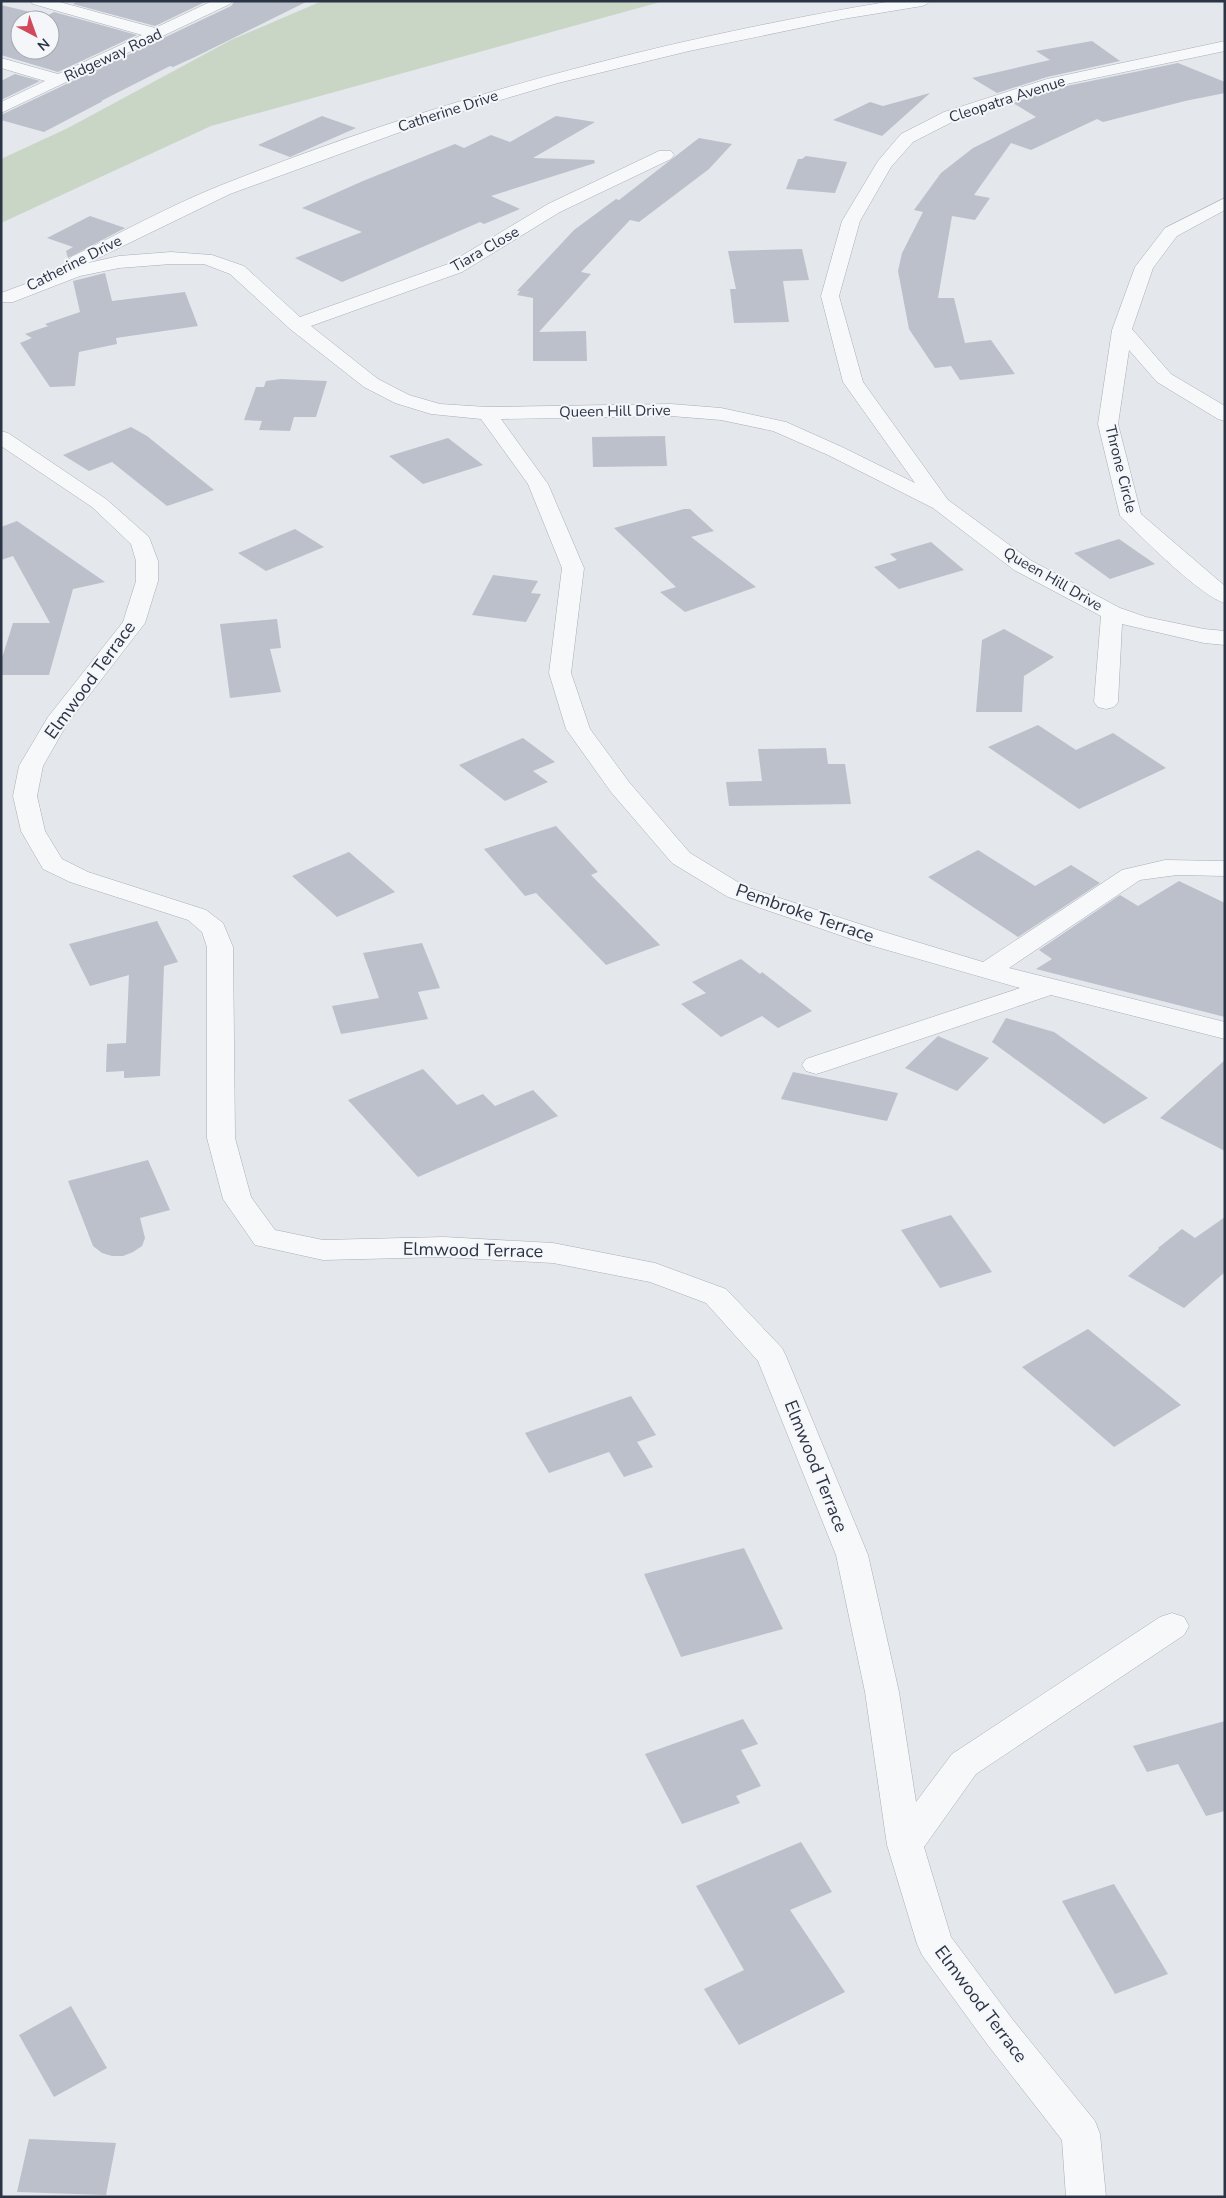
<svg xmlns="http://www.w3.org/2000/svg" width="1226" height="2198" viewBox="0 0 1226 2198" font-family="'Nunito Sans',sans-serif">
	<style>
		.green { fill: #c9d6c5 }
		.building { fill: #bbc0ca; fill-rule: evenodd }
		.lines { fill: none; stroke-linecap: round; stroke-linejoin: round }
		.minor-casing { stroke: #a9aeb7; stroke-width: 1 }
		.minor { fill: #f7f8fa; fill-rule: evenodd }
		.labels { text-anchor: middle; dominant-baseline: central; stroke-width: 4; stroke-linejoin: round; paint-order: stroke }
		.far-street-label { font-size: 15px; fill: #2b3445; stroke: #f4f6f9 }
		.street-label { font-size: 18px; fill: #2b3445; stroke: #f4f6f9 }
	</style>
	<rect width="100%" height="100%" fill="#e4e7ec"/>
	<path class="green" d="M 322,1 L 664,1 L 211,126 L 1,223 L 1,159 L 68,128 L 231,40 Z"/>
	<g class="building">
		<path d="M 78,1 L 207,1 L 155,26 L 73,4 Z"/>
		<path d="M 235,1 L 308,1 L 195,57 L 173,67 L 170,66 L 101,101 L 103,101 L 44,132 L 1,120 L 1,115 L 231,6 Z"/>
		<path d="M 1,5 L 47,16 L 54,12 L 137,35 L 58,72 L 1,55 ZM 20,20 L 50,20 L 50,50 L 20,50 Z"/>
		<path d="M 1092,41 L 1120,61 L 1047,77 L 997,93 L 972,78 L 1050,60 L 1036,51 Z"/>
		<path d="M 1178,63 L 1225,82 L 1225,93 L 1185,101 L 1103,122 L 1097,119 L 1031,150 L 1011,143 L 974,195 L 990,198 L 975,220 L 952,216 L 938,298 L 954,298 L 965,343 L 991,340 L 1015,374 L 960,380 L 951,366 L 935,368 L 909,329 L 898,271 L 902,253 L 923,212 L 914,210 L 941,173 L 973,148 L 1036,117 L 1013,103 L 1057,88 Z"/>
		<path d="M 15,74 L 40,81 L 1,100 L 1,81 Z"/>
		<path d="M 930,93 L 882,136 L 833,120 L 870,102 L 883,106 Z"/>
		<path d="M 322,116 L 356,128 L 290,157 L 258,145 Z"/>
		<path d="M 556,116 L 595,122 L 533,158 L 594,160 L 595,163 L 491,196 L 520,209 L 484,224 L 480,222 L 342,282 L 295,258 L 362,232 L 302,208 L 363,181 L 455,144 L 464,148 L 491,135 L 510,142 Z"/>
		<path d="M 699,138 L 732,144 L 709,169 L 639,222 L 630,220 L 581,272 L 591,274 L 539,332 L 586,331 L 587,361 L 533,361 L 533,298 L 517,295 L 520,291 L 517,291 L 574,230 L 616,199 L 619,200 Z"/>
		<path d="M 806,156 L 847,162 L 835,193 L 786,189 L 798,159 L 802,159 Z"/>
		<path d="M 90,216 L 125,228 L 68,258 L 66,251 L 73,247 L 47,238 Z"/>
		<path d="M 802,249 L 809,280 L 783,281 L 789,322 L 734,323 L 730,289 L 736,289 L 728,251 Z"/>
		<path d="M 105,273 L 112,301 L 185,292 L 198,326 L 116,338 L 117,344 L 79,352 L 75,386 L 50,387 L 20,343 L 32,338 L 25,334 L 48,326 L 45,324 L 80,312 L 73,281 Z"/>
		<path d="M 281,379 L 327,381 L 316,417 L 294,417 L 290,431 L 259,430 L 262,421 L 244,420 L 256,387 L 264,387 L 266,381 Z"/>
		<path d="M 131,427 L 147,436 L 214,490 L 167,506 L 112,462 L 89,471 L 63,455 Z"/>
		<path d="M 665,436 L 667,466 L 593,467 L 592,437 Z"/>
		<path d="M 448,438 L 483,465 L 423,484 L 389,456 Z"/>
		<path d="M 684,509 L 690,509 L 714,531 L 691,537 L 756,587 L 685,612 L 660,592 L 676,587 L 614,528 Z"/>
		<path d="M 17,521 L 105,582 L 73,589 L 49,675 L 1,675 L 1,661 L 13,623 L 50,623 L 13,556 L 1,560 L 1,527 Z"/>
		<path d="M 295,529 L 324,547 L 266,571 L 238,553 Z"/>
		<path d="M 1119,539 L 1155,564 L 1110,579 L 1074,553 Z"/>
		<path d="M 931,542 L 964,570 L 899,589 L 874,567 L 897,560 L 890,554 Z"/>
		<path d="M 493,575 L 538,581 L 531,593 L 541,594 L 526,622 L 472,615 Z"/>
		<path d="M 277,619 L 281,648 L 270,649 L 281,692 L 230,698 L 220,624 Z"/>
		<path d="M 1004,629 L 1054,657 L 1024,676 L 1022,712 L 976,712 L 982,640 Z"/>
		<path d="M 1038,725 L 1076,750 L 1113,733 L 1166,768 L 1079,809 L 988,747 Z"/>
		<path d="M 523,738 L 555,762 L 533,771 L 548,782 L 505,801 L 459,765 Z"/>
		<path d="M 826,748 L 828,764 L 845,764 L 851,804 L 729,806 L 726,782 L 762,781 L 758,749 Z"/>
		<path d="M 556,826 L 598,872 L 591,875 L 660,945 L 606,965 L 536,893 L 525,896 L 484,849 Z"/>
		<path d="M 978,850 L 1035,886 L 1071,865 L 1100,883 L 1018,937 L 928,877 Z"/>
		<path d="M 349,852 L 395,892 L 337,917 L 292,876 Z"/>
		<path d="M 1179,881 L 1225,903 L 1225,1017 L 1036,969 L 1052,959 L 1039,950 L 1120,895 L 1138,906 Z"/>
		<path d="M 157,921 L 178,962 L 164,966 L 160,1076 L 124,1078 L 124,1071 L 106,1072 L 107,1044 L 126,1043 L 129,975 L 90,986 L 69,944 Z"/>
		<path d="M 422,943 L 440,988 L 418,992 L 428,1019 L 341,1034 L 332,1006 L 379,998 L 363,953 Z"/>
		<path d="M 741,959 L 760,974 L 762,972 L 812,1011 L 778,1028 L 762,1016 L 721,1037 L 681,1004 L 706,993 L 692,982 Z"/>
		<path d="M 1006,1018 L 1054,1032 L 1148,1098 L 1104,1124 L 992,1042 Z"/>
		<path d="M 938,1036 L 989,1058 L 957,1091 L 905,1068 Z"/>
		<path d="M 1225,1060 L 1225,1151 L 1160,1118 Z"/>
		<path d="M 423,1069 L 457,1105 L 483,1094 L 495,1106 L 533,1090 L 558,1116 L 418,1177 L 348,1100 Z"/>
		<path d="M 793,1072 L 898,1093 L 887,1121 L 781,1099 Z"/>
		<path d="M 148,1160 L 170,1210 L 140,1218 L 145,1238 L 142,1246 L 133,1252 L 123,1256 L 112,1256 L 102,1253 L 93,1246 L 68,1181 Z"/>
		<path d="M 951,1215 L 992,1272 L 940,1288 L 901,1230 Z"/>
		<path d="M 1225,1217 L 1225,1272 L 1184,1308 L 1128,1276 L 1159,1249 L 1158,1248 L 1182,1229 L 1195,1238 Z"/>
		<path d="M 1088,1329 L 1181,1405 L 1114,1447 L 1022,1367 Z"/>
		<path d="M 631,1396 L 656,1435 L 637,1442 L 653,1467 L 624,1477 L 609,1452 L 549,1473 L 525,1433 Z"/>
		<path d="M 744,1548 L 783,1629 L 681,1657 L 644,1574 Z"/>
		<path d="M 743,1719 L 758,1744 L 741,1750 L 761,1786 L 736,1796 L 740,1803 L 682,1824 L 645,1754 Z"/>
		<path d="M 1225,1721 L 1225,1811 L 1206,1816 L 1178,1764 L 1147,1772 L 1133,1746 Z"/>
		<path d="M 801,1842 L 832,1892 L 790,1910 L 845,1992 L 739,2045 L 704,1989 L 744,1970 L 696,1886 Z"/>
		<path d="M 1114,1884 L 1168,1974 L 1115,1994 L 1062,1901 Z"/>
		<path d="M 71,2006 L 107,2068 L 54,2097 L 19,2035 Z"/>
		<path d="M 29,2139 L 116,2143 L 106,2195 L 17,2192 Z"/>
	</g>
	<g class="lines">
		<g class="minor-casing">
			<g id="minor">
				<path d="M 30,1 L 56,1 L 155,28 L 212,1 L 233,1 L 230,4 L 1,113 L 1,102 L 45,81 L 1,68 L 1,58 L 58,74 L 142,35 L 33,4 Z"/>
				<path d="M 892,1 L 930,1 L 927,4 L 922,6 L 843,19 L 689,51 L 558,83 L 436,119 L 230,194 L 88,263 L 119,256 L 171,252 L 212,255 L 244,266 L 300,317 L 448,264 L 548,204 L 659,151 L 671,151 L 674,155 L 671,159 L 560,212 L 462,272 L 311,326 L 378,379 L 409,395 L 440,404 L 487,407 L 671,404 L 721,408 L 786,422 L 842,447 L 915,483 L 843,382 L 821,296 L 842,221 L 878,161 L 901,134 L 944,112 L 1047,79 L 1225,41 L 1225,51 L 1057,86 L 956,120 L 913,142 L 891,167 L 860,221 L 839,296 L 863,382 L 948,500 L 1030,560 L 1120,608 L 1146,617 L 1204,629 L 1225,631 L 1225,645 L 1204,643 L 1122,624 L 1118,702 L 1114,707 L 1106,709 L 1098,707 L 1094,702 L 1101,616 L 1014,570 L 933,508 L 828,455 L 773,431 L 721,420 L 671,416 L 501,419 L 548,484 L 584,568 L 571,673 L 590,729 L 629,782 L 690,853 L 746,887 L 884,932 L 983,962 L 1122,870 L 1165,860 L 1225,861 L 1225,876 L 1177,875 L 1140,880 L 1009,968 L 1225,1022 L 1225,1039 L 1051,995 L 826,1071 L 816,1074 L 806,1071 L 802,1065 L 806,1059 L 1020,988 L 866,944 L 728,897 L 672,863 L 611,792 L 566,729 L 549,673 L 562,568 L 528,484 L 481,419 L 431,414 L 395,403 L 364,387 L 290,329 L 230,274 L 204,264 L 171,264 L 119,268 L 80,276 L 13,302 L 1,302 L 1,293 L 74,266 L 68,261 L 71,257 C 119,234 169,206 219,186 C 436,99 662,39 892,1 Z"/>
				<path d="M 1225,198 L 1225,210 L 1177,236 L 1153,268 L 1132,329 L 1171,374 L 1225,406 L 1225,421 L 1218,419 L 1157,382 L 1129,350 L 1118,424 L 1141,514 L 1225,586 L 1225,603 C 1200,596 1145,540 1124,520 L 1120,516 L 1098,424 L 1112,330 L 1135,267 L 1165,228 Z"/>
				<path d="M 1,431 L 8,433 L 106,499 L 149,537 L 158,561 L 158,581 L 145,623 L 67,724 L 43,766 L 37,796 L 45,831 L 62,859 L 88,872 L 206,910 L 223,923 L 233,947 L 235,1138 L 251,1197 L 275,1230 L 323,1240 L 444,1237 L 553,1243 L 655,1263 L 726,1289 L 782,1348 L 786,1356 L 868,1555 L 899,1692 L 916,1802 L 952,1754 L 1160,1617 L 1172,1613 L 1184,1617 L 1189,1626 L 1184,1635 L 976,1774 L 924,1847 L 951,1937 L 1013,2020 L 1095,2121 L 1100,2134 L 1106,2197 L 1066,2197 L 1062,2140 L 987,2044 L 922,1955 L 917,1944 L 887,1845 L 865,1692 L 836,1555 L 758,1361 L 706,1303 L 650,1282 L 553,1263 L 444,1257 L 323,1260 L 255,1245 L 223,1199 L 207,1138 L 207,947 L 202,932 L 188,920 L 70,882 L 43,869 L 21,831 L 13,796 L 19,766 L 48,717 L 123,622 L 136,581 L 136,561 L 131,544 L 92,507 L 1,446 Z"/>
			</g>
		</g>
		<use href="#minor" class="minor"/>
	</g>
	<g class="labels">
		<g class="far-street-label">
			<text transform="translate(113 55) rotate(-25)">Ridgeway Road</text>
			<text transform="translate(1007 99) rotate(-18)">Cleopatra Avenue</text>
			<text transform="translate(448 111) rotate(-18)">Catherine Drive</text>
			<text transform="translate(485 249) rotate(-30)">Tiara Close</text>
			<text transform="translate(74 263) rotate(-27)">Catherine Drive</text>
			<text transform="translate(615 411) rotate(-1)">Queen Hill Drive</text>
			<text transform="translate(1121 469) rotate(76)">Throne Circle</text>
			<text transform="translate(1053 579) rotate(30)">Queen Hill Drive</text>
		</g>
		<g class="street-label">
			<text transform="translate(90 680) rotate(-54)">Elmwood Terrace</text>
			<text transform="translate(805 913) rotate(19)">Pembroke Terrace</text>
			<text transform="translate(473 1250) rotate(1)">Elmwood Terrace</text>
			<text transform="translate(816 1466) rotate(68)">Elmwood Terrace</text>
			<text transform="translate(981 2004) rotate(53)">Elmwood Terrace</text>
		</g>
	</g>
	<rect width="1226" height="2198" fill="none" stroke="#2b3445" stroke-width="5"/>
	<g transform="translate(35 35) rotate(139)"><circle r="24" fill="#f4f6f9" stroke="#a4a8b1"/>
	<path d="M0-4L9 19L0 12L-9 19Z" fill="#d1495b"/>
	<text y="-8" font-size="14" font-weight="bold" text-anchor="middle" fill="#2b3445">N</text>
	</g>
</svg>
